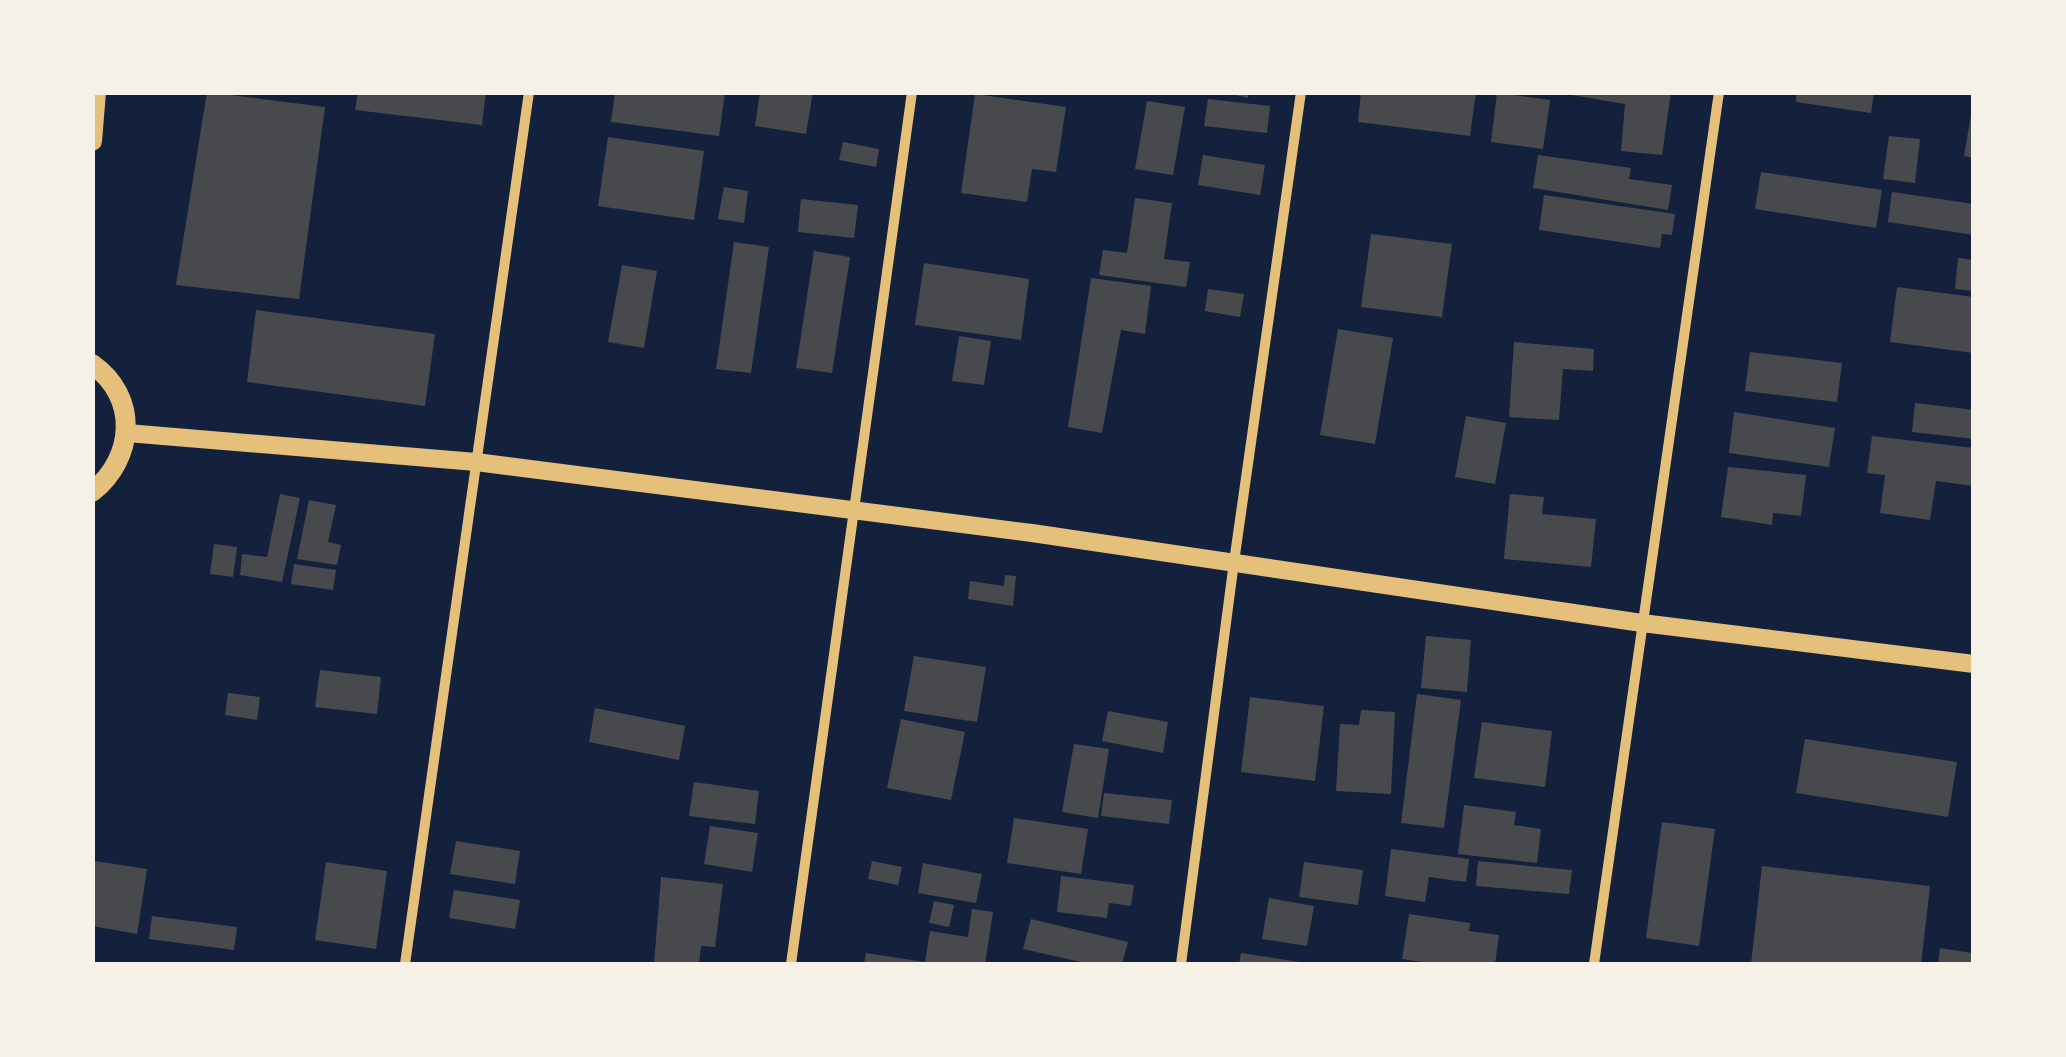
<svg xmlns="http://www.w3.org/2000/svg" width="2066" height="1057" viewBox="0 0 2066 1057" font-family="Roboto,sans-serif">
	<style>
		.building { fill: #48494c }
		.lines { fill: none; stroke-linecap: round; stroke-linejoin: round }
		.minor { stroke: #e5c07b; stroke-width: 10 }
		.tertiary { stroke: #e5c07b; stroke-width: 18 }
		.secondary { stroke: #e5c07b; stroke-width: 20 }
	</style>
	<rect width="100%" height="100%" fill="#14213d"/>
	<g class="building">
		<path d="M 207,92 L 325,107 L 299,299 L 176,285 Z"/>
		<path d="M 358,92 L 486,92 L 482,125 L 355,110 Z"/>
		<path d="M 615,92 L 725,92 L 719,136 L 611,122 Z"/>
		<path d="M 760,92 L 813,92 L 806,134 L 755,126 Z"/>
		<path d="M 1224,92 L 1248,92 L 1248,98 Z"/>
		<path d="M 1361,92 L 1476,92 L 1470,136 L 1358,122 Z"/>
		<path d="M 1554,92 L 1671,92 L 1662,155 L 1621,151 L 1625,104 Z"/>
		<path d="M 1797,92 L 1874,92 L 1871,113 L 1796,102 Z"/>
		<path d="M 1497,93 L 1550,100 L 1543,149 L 1491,142 Z"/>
		<path d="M 975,94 L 1066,107 L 1056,172 L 1032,169 L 1027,202 L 961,193 Z"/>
		<path d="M 1208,99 L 1270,106 L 1267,133 L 1204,126 Z"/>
		<path d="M 1147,101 L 1185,107 L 1173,175 L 1135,169 Z"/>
		<path d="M 1971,115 L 1974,115 L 1974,158 L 1964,156 Z"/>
		<path d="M 1889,136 L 1920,139 L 1915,183 L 1883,179 Z"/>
		<path d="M 608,137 L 704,151 L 694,220 L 598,206 Z"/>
		<path d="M 843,142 L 879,149 L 876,167 L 839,160 Z"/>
		<path d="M 1203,155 L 1265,165 L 1260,195 L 1198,185 Z"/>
		<path d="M 1538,155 L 1631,168 L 1629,179 L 1672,185 L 1668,210 L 1533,188 Z"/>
		<path d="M 1761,172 L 1882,190 L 1876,228 L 1755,209 Z"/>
		<path d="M 724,187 L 748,191 L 744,223 L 718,219 Z"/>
		<path d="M 1892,192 L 1974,204 L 1974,235 L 1888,222 Z"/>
		<path d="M 1544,195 L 1675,214 L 1672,235 L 1662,234 L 1660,248 L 1539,230 Z"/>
		<path d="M 1135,198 L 1172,203 L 1164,259 L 1190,262 L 1186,287 L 1099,275 L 1103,250 L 1127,253 Z"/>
		<path d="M 801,199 L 858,205 L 854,238 L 798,232 Z"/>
		<path d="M 1371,234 L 1452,244 L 1442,317 L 1361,307 Z"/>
		<path d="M 734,242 L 769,247 L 751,373 L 716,369 Z"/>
		<path d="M 814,251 L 850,257 L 832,373 L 796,368 Z"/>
		<path d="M 1958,258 L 1974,260 L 1974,291 L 1955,289 Z"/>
		<path d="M 924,263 L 1029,279 L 1021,340 L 915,325 Z"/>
		<path d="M 622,265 L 657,271 L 644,348 L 608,342 Z"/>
		<path d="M 1091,278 L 1151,286 L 1145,334 L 1121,330 L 1102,433 L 1068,427 Z"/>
		<path d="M 1897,287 L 1974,297 L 1974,353 L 1890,342 Z"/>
		<path d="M 1208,289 L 1244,294 L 1240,317 L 1205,311 Z"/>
		<path d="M 256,310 L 435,334 L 425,406 L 247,382 Z"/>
		<path d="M 1338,329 L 1393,338 L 1375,444 L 1320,435 Z"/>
		<path d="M 959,336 L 991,341 L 984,385 L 952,381 Z"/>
		<path d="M 1514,342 L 1594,349 L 1593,371 L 1563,369 L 1559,420 L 1509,417 Z"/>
		<path d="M 1750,352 L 1842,363 L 1837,402 L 1745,391 Z"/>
		<path d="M 1915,403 L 1974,410 L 1974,439 L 1912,432 Z"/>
		<path d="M 1734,412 L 1835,428 L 1829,467 L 1729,453 Z"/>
		<path d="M 1466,416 L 1506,423 L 1495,484 L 1455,477 Z"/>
		<path d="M 1872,436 L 1974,448 L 1974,486 L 1936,481 L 1930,520 L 1880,513 L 1885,475 L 1867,473 Z"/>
		<path d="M 1728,467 L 1806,475 L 1801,516 L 1773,513 L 1772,525 L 1721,517 Z"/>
		<path d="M 280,494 L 300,498 L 282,582 L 240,575 L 242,554 L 267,557 Z"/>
		<path d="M 1510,494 L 1544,497 L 1542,514 L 1596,519 L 1591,567 L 1504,559 Z"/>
		<path d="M 309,500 L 336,505 L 328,542 L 341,545 L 337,565 L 297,559 Z"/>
		<path d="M 214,544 L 237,547 L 233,577 L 210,574 Z"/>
		<path d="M 294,564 L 336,570 L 333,590 L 291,584 Z"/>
		<path d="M 1005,575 L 1016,576 L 1013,606 L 968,599 L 970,581 L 1004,586 Z"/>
		<path d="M 1426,636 L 1471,640 L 1467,692 L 1421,688 Z"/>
		<path d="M 914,656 L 986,667 L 977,722 L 904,711 Z"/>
		<path d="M 320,670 L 381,677 L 377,714 L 315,707 Z"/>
		<path d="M 228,693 L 260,697 L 257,720 L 225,715 Z"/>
		<path d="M 1417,694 L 1461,700 L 1444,828 L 1401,823 Z"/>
		<path d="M 1250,697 L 1324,706 L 1315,781 L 1241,772 Z"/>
		<path d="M 595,708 L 685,726 L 679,760 L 589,742 Z"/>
		<path d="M 1361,710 L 1395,712 L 1391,794 L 1336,791 L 1340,724 L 1359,725 Z"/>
		<path d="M 1108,711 L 1168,722 L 1163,753 L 1102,741 Z"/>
		<path d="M 901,719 L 965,732 L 951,800 L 887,788 Z"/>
		<path d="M 1482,722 L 1552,731 L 1545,787 L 1474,778 Z"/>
		<path d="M 1805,739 L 1957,762 L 1948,817 L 1796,793 Z"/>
		<path d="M 1074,744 L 1109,749 L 1098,818 L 1062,812 Z"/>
		<path d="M 694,782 L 759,791 L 755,824 L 689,816 Z"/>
		<path d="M 1104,793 L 1172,800 L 1169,824 L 1101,816 Z"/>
		<path d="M 1464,805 L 1516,812 L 1514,825 L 1541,829 L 1537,863 L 1458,854 Z"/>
		<path d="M 1014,818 L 1088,829 L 1081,874 L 1007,863 Z"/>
		<path d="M 1662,822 L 1715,829 L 1699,946 L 1646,938 Z"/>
		<path d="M 710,826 L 758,833 L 752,872 L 704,864 Z"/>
		<path d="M 456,841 L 520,851 L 515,884 L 450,874 Z"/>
		<path d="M 1391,849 L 1469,859 L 1466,882 L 1429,877 L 1425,902 L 1385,896 Z"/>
		<path d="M 95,861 L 147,869 L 137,934 L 92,926 Z"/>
		<path d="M 872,861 L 902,867 L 898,885 L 868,879 Z"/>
		<path d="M 1478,861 L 1572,870 L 1569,894 L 1476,886 Z"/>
		<path d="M 326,862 L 387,871 L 376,949 L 315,940 Z"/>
		<path d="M 1304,862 L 1363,870 L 1358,905 L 1299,897 Z"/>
		<path d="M 923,863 L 982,874 L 976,903 L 918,893 Z"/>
		<path d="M 1762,866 L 1930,886 L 1921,964 L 1751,964 Z"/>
		<path d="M 1061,876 L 1134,885 L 1131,906 L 1109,903 L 1107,918 L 1057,912 Z"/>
		<path d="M 661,877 L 723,884 L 715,947 L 701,946 L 699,964 L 654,964 Z"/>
		<path d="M 454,890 L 520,900 L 515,929 L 449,918 Z"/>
		<path d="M 1269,898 L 1314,906 L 1307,946 L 1262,939 Z"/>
		<path d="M 934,901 L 954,905 L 949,927 L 929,923 Z"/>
		<path d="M 972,909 L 993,912 L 985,964 L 864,964 L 866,953 L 925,962 L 930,931 L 968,937 Z"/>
		<path d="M 1409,914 L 1470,923 L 1469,931 L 1499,935 L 1495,964 L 1437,964 L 1402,959 Z"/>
		<path d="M 152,916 L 237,927 L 234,950 L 149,939 Z"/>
		<path d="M 1031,919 L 1128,942 L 1122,964 L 1090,964 L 1023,949 Z"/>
		<path d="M 1940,948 L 1972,953 L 1971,964 L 1938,964 Z"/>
		<path d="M 1241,953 L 1300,962 L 1300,964 L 1239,964 Z"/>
	</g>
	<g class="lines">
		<g class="minor">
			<path d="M 405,964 L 529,92"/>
			<path d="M 791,964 L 912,92"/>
			<path d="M 1181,964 L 1234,562 L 1301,92"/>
			<path d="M 1594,964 L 1719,92"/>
		</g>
		<path class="tertiary" d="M 127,433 L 476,462 L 1032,533 L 1642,623 L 1974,664"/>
		<g class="secondary">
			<path d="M 92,141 L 96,92"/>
			<path d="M 92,364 C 139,397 135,458 92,492"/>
		</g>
	</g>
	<rect width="2066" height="1057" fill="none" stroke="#f6f1e7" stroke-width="190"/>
</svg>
